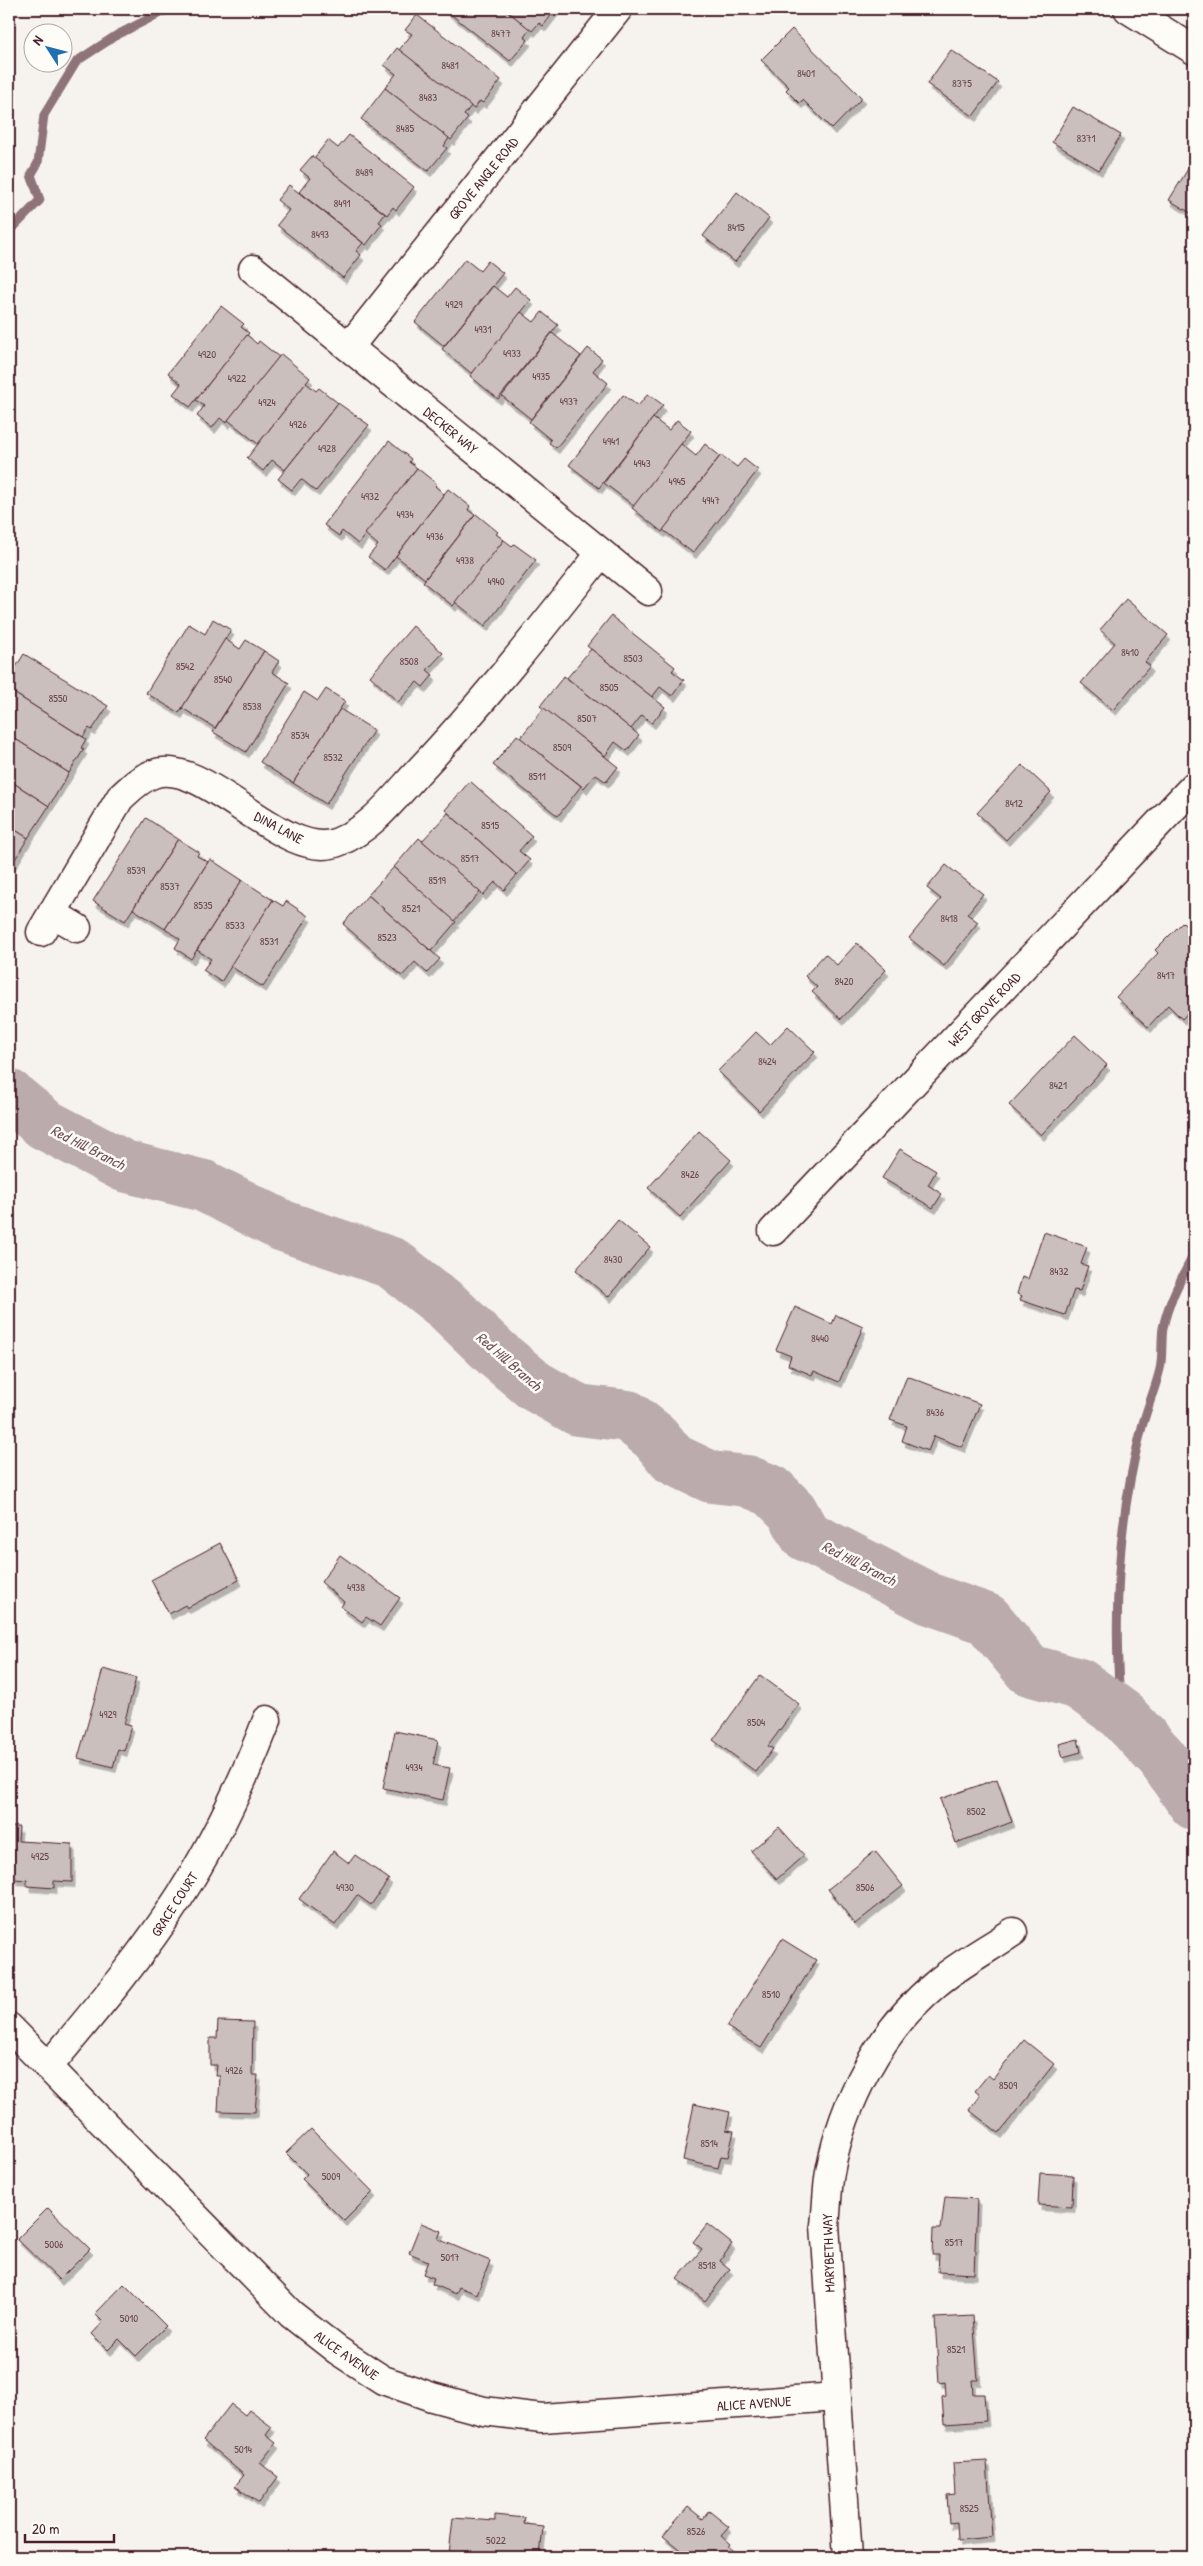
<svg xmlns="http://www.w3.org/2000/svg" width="1203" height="2566" viewBox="0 0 1203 2566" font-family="'Patrick Hand',sans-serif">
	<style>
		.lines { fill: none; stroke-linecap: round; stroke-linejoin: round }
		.stream { stroke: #8e7378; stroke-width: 9 }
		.river { stroke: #bbabac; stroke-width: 52 }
		.building { fill: #cbbfbe; stroke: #4a1f2b; filter: url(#shadow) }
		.minor-casing { stroke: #4a1f2b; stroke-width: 31 }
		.minor { stroke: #fdfcf7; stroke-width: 28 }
		.labels { text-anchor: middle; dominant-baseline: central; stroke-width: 5; stroke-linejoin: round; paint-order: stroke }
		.number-label { font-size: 11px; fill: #6a4750 }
		.street-label { font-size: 14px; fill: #4a1f2b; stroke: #fdfcf7 }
		.water-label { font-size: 15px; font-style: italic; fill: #725058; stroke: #fdfcf7 }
	</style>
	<defs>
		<filter id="shadow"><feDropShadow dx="3" dy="5.5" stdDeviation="0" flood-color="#0004"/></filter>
	</defs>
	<rect width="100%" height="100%" fill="#f6f3ef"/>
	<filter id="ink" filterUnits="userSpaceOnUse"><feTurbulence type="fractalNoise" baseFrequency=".02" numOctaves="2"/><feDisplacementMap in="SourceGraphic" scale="10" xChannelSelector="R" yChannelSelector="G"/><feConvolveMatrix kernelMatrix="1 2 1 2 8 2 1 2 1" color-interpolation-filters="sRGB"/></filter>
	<g filter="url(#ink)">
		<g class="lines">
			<g class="stream">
				<path d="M 9,232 L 40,200 L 31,175 L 38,163 L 44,115 L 77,61 L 117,35 L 168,9"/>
				<path d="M 1121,1714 C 1113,1619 1117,1524 1141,1431 C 1146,1410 1155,1390 1160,1369 C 1163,1356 1161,1341 1163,1328 C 1168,1302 1182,1277 1194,1254"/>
			</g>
			<path class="river" d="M 9,1095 L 44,1124 L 124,1166 L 204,1186 L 283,1226 L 392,1263 L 447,1306 L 497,1354 L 535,1386 L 578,1410 L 628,1416 L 655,1437 L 673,1459 L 711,1477 L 747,1481 L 772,1491 L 792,1511 L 805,1535 L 930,1599 L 987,1619 L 1029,1670 L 1079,1684 L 1121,1714 L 1162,1758 L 1194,1804"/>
		</g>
		<g class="building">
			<path d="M 444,9 L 505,9 L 530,29 L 524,37 L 528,40 L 510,61 Z"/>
			<path d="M 505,9 L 556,9 L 543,26 L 539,23 L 532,31 Z"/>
			<path d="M 417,15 L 501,80 L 483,103 L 480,101 L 474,109 L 399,50 L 412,34 L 405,30 Z"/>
			<path d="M 792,29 L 862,98 L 832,129 L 803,100 L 799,103 L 786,90 L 789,87 L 761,60 Z"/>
			<path d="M 397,48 L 471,106 L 464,115 L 468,118 L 451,140 L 385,88 L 396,74 L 384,65 Z"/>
			<path d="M 951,50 L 998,82 L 973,116 L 927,84 Z"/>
			<path d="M 385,88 L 449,138 L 444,146 L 447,148 L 428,171 L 361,119 Z"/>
			<path d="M 1073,107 L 1121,135 L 1099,170 L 1052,142 Z"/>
			<path d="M 349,135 L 414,187 L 396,210 L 393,207 L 387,215 L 314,158 L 328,140 L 338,148 Z"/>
			<path d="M 312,156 L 385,214 L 379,222 L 382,224 L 366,245 L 299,192 L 310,178 L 300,170 Z"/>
			<path d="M 1191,164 L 1194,166 L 1194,215 L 1169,200 Z"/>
			<path d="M 289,185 L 363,243 L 356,251 L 361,255 L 343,278 L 277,225 L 289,210 L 277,200 Z"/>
			<path d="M 737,192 L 769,218 L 735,262 L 703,236 Z"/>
			<path d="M 465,259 L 480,271 L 488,261 L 503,273 L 444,346 L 415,322 Z"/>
			<path d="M 493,286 L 507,297 L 515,287 L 531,300 L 472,374 L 442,349 Z"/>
			<path d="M 221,306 L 244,324 L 241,327 L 249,333 L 190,407 L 173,394 L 181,384 L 168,373 Z"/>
			<path d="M 521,312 L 534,322 L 542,312 L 558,325 L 498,399 L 470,376 Z"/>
			<path d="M 552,333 L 581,356 L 531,419 L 502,396 Z"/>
			<path d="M 247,335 L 257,344 L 259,341 L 279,357 L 226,423 L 220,418 L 212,428 L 197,416 L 204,406 L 196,400 Z"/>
			<path d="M 588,348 L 602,359 L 593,371 L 608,383 L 556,448 L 549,443 L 551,440 L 529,422 Z"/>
			<path d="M 281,354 L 310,378 L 258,444 L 228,420 Z"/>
			<path d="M 306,383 L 316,391 L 319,388 L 338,403 L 285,470 L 272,460 L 263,471 L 247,458 Z"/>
			<path d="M 648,394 L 663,405 L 599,488 L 569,465 L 623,395 L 638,406 Z"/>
			<path d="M 338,403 L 369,425 L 316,491 L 301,479 L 292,490 L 278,479 Z"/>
			<path d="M 653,418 L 669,430 L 677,420 L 691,431 L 634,506 L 604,483 Z"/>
			<path d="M 389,441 L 411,459 L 409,462 L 417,468 L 358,544 L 342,531 L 339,536 L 324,525 Z"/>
			<path d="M 681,444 L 696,456 L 705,444 L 720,456 L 662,532 L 632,508 Z"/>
			<path d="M 721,455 L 737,467 L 744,459 L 758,470 L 693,553 L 663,530 Z"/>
			<path d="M 417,468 L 437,484 L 435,486 L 444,494 L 385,570 L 368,557 L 378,545 L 365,534 Z"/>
			<path d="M 448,489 L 470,506 L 468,510 L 475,515 L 425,579 L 396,556 Z"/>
			<path d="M 476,514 L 498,532 L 496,534 L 504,540 L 453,606 L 423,582 Z"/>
			<path d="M 504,540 L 512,546 L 514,544 L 536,560 L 485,626 L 455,602 Z"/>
			<path d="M 1126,599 L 1168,635 L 1145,662 L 1150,666 L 1113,710 L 1081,683 L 1115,643 L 1100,630 Z"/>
			<path d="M 611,616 L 675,667 L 672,671 L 684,680 L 672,696 L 660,687 L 652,697 L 587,646 Z"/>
			<path d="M 213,619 L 231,630 L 179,713 L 146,693 L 189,624 L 205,634 Z"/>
			<path d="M 413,626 L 443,653 L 427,670 L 433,675 L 423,687 L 417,682 L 398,702 L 370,676 Z"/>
			<path d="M 225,639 L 240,649 L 246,640 L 264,651 L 215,728 L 182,708 Z"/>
			<path d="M 591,649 L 665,707 L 652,723 L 642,715 L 631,729 L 567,678 Z"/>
			<path d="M 264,651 L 279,661 L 272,672 L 289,683 L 246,752 L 213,732 Z"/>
			<path d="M 24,654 L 108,706 L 92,730 L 89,728 L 83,737 L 9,690 L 9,678 Z"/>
			<path d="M 564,676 L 639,735 L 627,751 L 615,742 L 605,756 L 540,706 Z"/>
			<path d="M 326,689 L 345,701 L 293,783 L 260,762 L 304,692 L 318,701 Z"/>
			<path d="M 9,690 L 86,739 L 81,748 L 84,749 L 69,773 L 9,735 Z"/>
			<path d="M 544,708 L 618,767 L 606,782 L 595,774 L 584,788 L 520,738 Z"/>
			<path d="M 340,709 L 374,730 L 326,804 L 293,783 Z"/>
			<path d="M 9,735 L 69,773 L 49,806 L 9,780 Z"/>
			<path d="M 517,735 L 581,786 L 558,816 L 493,765 Z"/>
			<path d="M 1022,765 L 1051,792 L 1006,840 L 977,813 Z"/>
			<path d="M 9,780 L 49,806 L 28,838 L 9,826 Z"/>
			<path d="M 470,781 L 532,836 L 519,851 L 530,860 L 517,875 L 445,810 Z"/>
			<path d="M 448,813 L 517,875 L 504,890 L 495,882 L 483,895 L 422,841 Z"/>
			<path d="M 146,818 L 178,839 L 125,921 L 93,901 Z"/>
			<path d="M 9,826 L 28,838 L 9,869 Z"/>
			<path d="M 419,838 L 480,892 L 454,921 L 394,867 Z"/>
			<path d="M 178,839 L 199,852 L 197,856 L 208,862 L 165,929 L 133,909 Z"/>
			<path d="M 210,859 L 242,880 L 191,959 L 175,948 L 180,939 L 165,929 Z"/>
			<path d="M 946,865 L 983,894 L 967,914 L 978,922 L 944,966 L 909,938 L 941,899 L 927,888 Z"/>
			<path d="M 394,867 L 456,922 L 431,951 L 368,895 Z"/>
			<path d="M 242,880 L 273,900 L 221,982 L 203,970 L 211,959 L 197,950 Z"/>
			<path d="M 368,895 L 440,959 L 427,973 L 415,962 L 402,976 L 343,924 Z"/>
			<path d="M 273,900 L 283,906 L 286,901 L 308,916 L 263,987 L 230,966 Z"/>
			<path d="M 1183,922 L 1194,933 L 1194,1006 L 1182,1019 L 1168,1005 L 1148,1027 L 1116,997 L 1158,953 L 1155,950 Z"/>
			<path d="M 857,943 L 886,970 L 841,1019 L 812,992 L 817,987 L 805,976 L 825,954 L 837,965 Z"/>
			<path d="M 788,1026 L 815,1052 L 759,1111 L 718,1071 L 756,1032 L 770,1045 Z"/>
			<path d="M 1075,1035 L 1107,1065 L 1041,1135 L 1009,1105 Z"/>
			<path d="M 699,1131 L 731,1160 L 680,1217 L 648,1188 Z"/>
			<path d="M 900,1149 L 936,1171 L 928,1185 L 942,1194 L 933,1208 L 882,1178 Z"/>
			<path d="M 618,1220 L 650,1247 L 608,1297 L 576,1270 Z"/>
			<path d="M 1044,1232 L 1087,1247 L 1081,1264 L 1088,1266 L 1080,1291 L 1074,1290 L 1065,1315 L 1020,1300 L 1022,1296 L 1017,1294 L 1022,1277 L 1028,1279 Z"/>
			<path d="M 795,1307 L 832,1324 L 836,1315 L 863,1327 L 839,1382 L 814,1371 L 812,1375 L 788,1365 L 791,1356 L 776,1350 Z"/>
			<path d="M 907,1376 L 980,1404 L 962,1447 L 934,1436 L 928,1451 L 902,1441 L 907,1426 L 890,1420 Z"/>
			<path d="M 220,1543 L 239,1580 L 187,1608 L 185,1605 L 169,1614 L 151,1580 Z"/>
			<path d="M 340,1555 L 400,1598 L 380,1626 L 366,1617 L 362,1622 L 341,1607 L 344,1602 L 321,1582 Z"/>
			<path d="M 103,1669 L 136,1678 L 124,1724 L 131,1726 L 124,1751 L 118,1749 L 113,1767 L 78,1758 Z"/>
			<path d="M 760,1675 L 799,1704 L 768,1746 L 773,1749 L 756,1772 L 713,1740 Z"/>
			<path d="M 395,1731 L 438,1740 L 433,1765 L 450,1768 L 443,1800 L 383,1788 Z"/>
			<path d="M 1078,1739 L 1081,1752 L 1063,1757 L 1059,1744 Z"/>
			<path d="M 997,1779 L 1012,1822 L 956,1843 L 940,1799 Z"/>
			<path d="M 9,1827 L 19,1827 L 18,1841 L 72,1844 L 72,1882 L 54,1881 L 54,1888 L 27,1886 L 27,1880 L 14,1879 L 14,1868 L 9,1868 Z"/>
			<path d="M 779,1827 L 804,1855 L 777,1879 L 751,1851 Z"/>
			<path d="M 333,1851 L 349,1863 L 355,1855 L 389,1879 L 371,1905 L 357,1895 L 335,1925 L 299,1899 Z"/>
			<path d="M 875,1851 L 903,1886 L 855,1924 L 828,1889 Z"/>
			<path d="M 782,1939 L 816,1960 L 761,2048 L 727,2027 Z"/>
			<path d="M 218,2021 L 253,2022 L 252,2075 L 258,2075 L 255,2112 L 218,2111 L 220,2076 L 216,2076 L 217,2065 L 210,2065 L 210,2038 L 217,2038 Z"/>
			<path d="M 1024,2040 L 1054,2064 L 999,2133 L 969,2110 L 980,2095 L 975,2091 L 988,2075 L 993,2079 Z"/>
			<path d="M 694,2104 L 730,2112 L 726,2130 L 734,2131 L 728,2157 L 721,2156 L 718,2168 L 683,2160 Z"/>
			<path d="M 311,2129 L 373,2192 L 344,2221 L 302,2179 L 307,2174 L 286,2153 Z"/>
			<path d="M 1040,2173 L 1073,2175 L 1072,2207 L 1038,2205 Z"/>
			<path d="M 945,2197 L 977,2199 L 974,2274 L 938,2272 L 939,2255 L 932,2255 L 933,2229 L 941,2229 Z"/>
			<path d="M 48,2208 L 90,2249 L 59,2280 L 17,2239 Z"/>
			<path d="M 421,2223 L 441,2231 L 438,2239 L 490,2261 L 477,2294 L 459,2287 L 456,2294 L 432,2284 L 434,2278 L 423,2274 L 428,2261 L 409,2253 Z"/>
			<path d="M 707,2224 L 732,2244 L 720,2261 L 730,2269 L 705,2301 L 677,2279 L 702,2249 L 693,2242 Z"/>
			<path d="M 124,2284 L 166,2326 L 136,2356 L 119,2339 L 108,2350 L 92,2334 L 103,2322 L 95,2314 Z"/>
			<path d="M 973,2316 L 978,2380 L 972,2380 L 973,2394 L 984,2394 L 986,2421 L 944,2424 L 942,2397 L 946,2396 L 945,2382 L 939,2383 L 935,2318 Z"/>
			<path d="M 231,2404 L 245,2415 L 249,2410 L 272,2427 L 266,2435 L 276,2443 L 260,2463 L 278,2477 L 259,2503 L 235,2486 L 244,2475 L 203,2440 Z"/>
			<path d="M 987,2461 L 992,2537 L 958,2540 L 957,2522 L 949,2523 L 947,2495 L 955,2494 L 953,2463 Z"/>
			<path d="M 688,2507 L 703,2519 L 709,2511 L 729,2527 L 721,2536 L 730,2544 L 728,2547 L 741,2557 L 689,2557 L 663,2536 Z"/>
			<path d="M 495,2515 L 525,2518 L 524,2524 L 543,2526 L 540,2557 L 478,2557 L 449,2554 L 453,2518 L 495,2521 Z"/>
		</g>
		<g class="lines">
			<g class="minor-casing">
				<g id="minor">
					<path d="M 1128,9 L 1194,50"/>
					<path d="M 253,269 L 648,591"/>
					<path d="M 349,347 L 618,9"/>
					<path d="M 52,913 L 77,928"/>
					<path d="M 41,932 L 120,798 C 130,789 139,779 153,774 C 205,755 284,864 338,842 C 371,829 394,798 417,773 C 483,703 542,628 601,553"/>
					<path d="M 773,1231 L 1194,786"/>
					<path d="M 9,2027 L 291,2314 L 337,2350 L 383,2380 L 432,2397 L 484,2411 L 542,2418 L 836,2397"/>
					<path d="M 48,2067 C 94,2012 141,1957 180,1896 C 216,1840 243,1782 267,1720"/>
					<path d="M 848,2557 L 825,2225 C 827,2208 827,2189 830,2172 C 843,2101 881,2029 937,1983 C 960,1964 988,1949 1013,1932"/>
				</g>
			</g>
			<use href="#minor" class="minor"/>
		</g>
	</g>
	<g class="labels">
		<g class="number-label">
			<text x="501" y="33">8477</text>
			<text x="450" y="65">8481</text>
			<text x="806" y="73">8401</text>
			<text x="962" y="83">8375</text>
			<text x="428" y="97">8483</text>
			<text x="405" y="128">8485</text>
			<text x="1086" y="138">8371</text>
			<text x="364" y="172">8489</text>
			<text x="342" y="203">8491</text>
			<text x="736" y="227">8415</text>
			<text x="320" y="234">8493</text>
			<text x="454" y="304">4929</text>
			<text x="483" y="329">4931</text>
			<text x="512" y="353">4933</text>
			<text x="207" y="354">4920</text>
			<text x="541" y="376">4935</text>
			<text x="237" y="378">4922</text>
			<text x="569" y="401">4937</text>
			<text x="267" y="402">4924</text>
			<text x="298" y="424">4926</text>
			<text x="611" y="441">4941</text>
			<text x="327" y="448">4928</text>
			<text x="642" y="463">4943</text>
			<text x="677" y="481">4945</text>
			<text x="370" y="496">4932</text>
			<text x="711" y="500">4947</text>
			<text x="405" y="514">4934</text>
			<text x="435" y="536">4936</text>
			<text x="465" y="560">4938</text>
			<text x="496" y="581">4940</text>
			<text x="1130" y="652">8410</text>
			<text x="633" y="658">8503</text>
			<text x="409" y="661">8508</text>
			<text x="185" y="666">8542</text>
			<text x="223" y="679">8540</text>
			<text x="609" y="687">8505</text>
			<text x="58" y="698">8550</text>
			<text x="252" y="706">8538</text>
			<text x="587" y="718">8507</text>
			<text x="300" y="735">8534</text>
			<text x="562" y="747">8509</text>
			<text x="333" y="757">8532</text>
			<text x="537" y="776">8511</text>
			<text x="1014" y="803">8412</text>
			<text x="490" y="825">8515</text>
			<text x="470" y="858">8517</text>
			<text x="136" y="870">8539</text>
			<text x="437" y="880">8519</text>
			<text x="170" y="886">8537</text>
			<text x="203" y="905">8535</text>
			<text x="411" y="908">8521</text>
			<text x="949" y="918">8418</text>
			<text x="235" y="925">8533</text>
			<text x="387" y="937">8523</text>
			<text x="269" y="941">8531</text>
			<text x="1166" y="975">8417</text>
			<text x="844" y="981">8420</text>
			<text x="767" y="1061">8424</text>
			<text x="1058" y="1085">8421</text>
			<text x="690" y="1174">8426</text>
			<text x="613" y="1259">8430</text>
			<text x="1059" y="1271">8432</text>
			<text x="820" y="1338">8440</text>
			<text x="935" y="1412">8436</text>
			<text x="356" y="1587">4938</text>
			<text x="108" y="1714">4929</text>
			<text x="756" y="1722">8504</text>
			<text x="414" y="1767">4934</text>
			<text x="976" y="1811">8502</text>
			<text x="40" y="1856">4925</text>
			<text x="345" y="1887">4930</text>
			<text x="865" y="1887">8506</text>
			<text x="771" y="1994">8510</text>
			<text x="234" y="2070">4926</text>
			<text x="1008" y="2085">8509</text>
			<text x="709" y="2143">8514</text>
			<text x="331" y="2176">5009</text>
			<text x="954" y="2242">8517</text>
			<text x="54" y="2244">5006</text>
			<text x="450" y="2257">5017</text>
			<text x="707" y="2265">8518</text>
			<text x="129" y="2318">5010</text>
			<text x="956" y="2349">8521</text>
			<text x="243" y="2449">5014</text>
			<text x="969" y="2508">8525</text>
			<text x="696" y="2531">8526</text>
			<text x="496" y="2540">5022</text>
		</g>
		<g class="street-label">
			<text transform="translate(483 178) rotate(-51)">GROVE ANGLE ROAD</text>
			<text transform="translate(451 430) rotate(39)">DECKER WAY</text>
			<text transform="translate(279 827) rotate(28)">DINA LANE</text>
			<text transform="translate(984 1009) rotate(-46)">WEST GROVE ROAD</text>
			<text transform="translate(174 1904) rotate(-57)">GRACE COURT</text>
			<text transform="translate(828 2253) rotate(-92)">MARYBETH WAY</text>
			<text transform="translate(347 2355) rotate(35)">ALICE AVENUE</text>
			<text transform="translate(754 2403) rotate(-4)">ALICE AVENUE</text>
		</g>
		<g class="water-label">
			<text transform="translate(88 1147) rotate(27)">Red Hill Branch</text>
			<text transform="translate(509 1361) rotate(41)">Red Hill Branch</text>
			<text transform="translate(859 1563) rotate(27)">Red Hill Branch</text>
		</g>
	</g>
	<rect width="1203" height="2566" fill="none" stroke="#fdfcf7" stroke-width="30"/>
	<rect x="15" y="15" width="1173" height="2536" fill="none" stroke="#4a1f2b" stroke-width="2" filter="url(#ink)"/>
	<g transform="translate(48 48) rotate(306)"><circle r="24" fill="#fdfcf7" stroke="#b5a4a5"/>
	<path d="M0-4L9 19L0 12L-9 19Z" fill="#1f6fb2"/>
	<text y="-8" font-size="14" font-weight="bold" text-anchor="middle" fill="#4a1f2b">N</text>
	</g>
	<path d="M25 2534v8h89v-8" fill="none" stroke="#4a1f2b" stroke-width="2.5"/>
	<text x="32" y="2534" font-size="15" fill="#4a1f2b" stroke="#fdfcf7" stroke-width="4" paint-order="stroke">20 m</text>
</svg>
